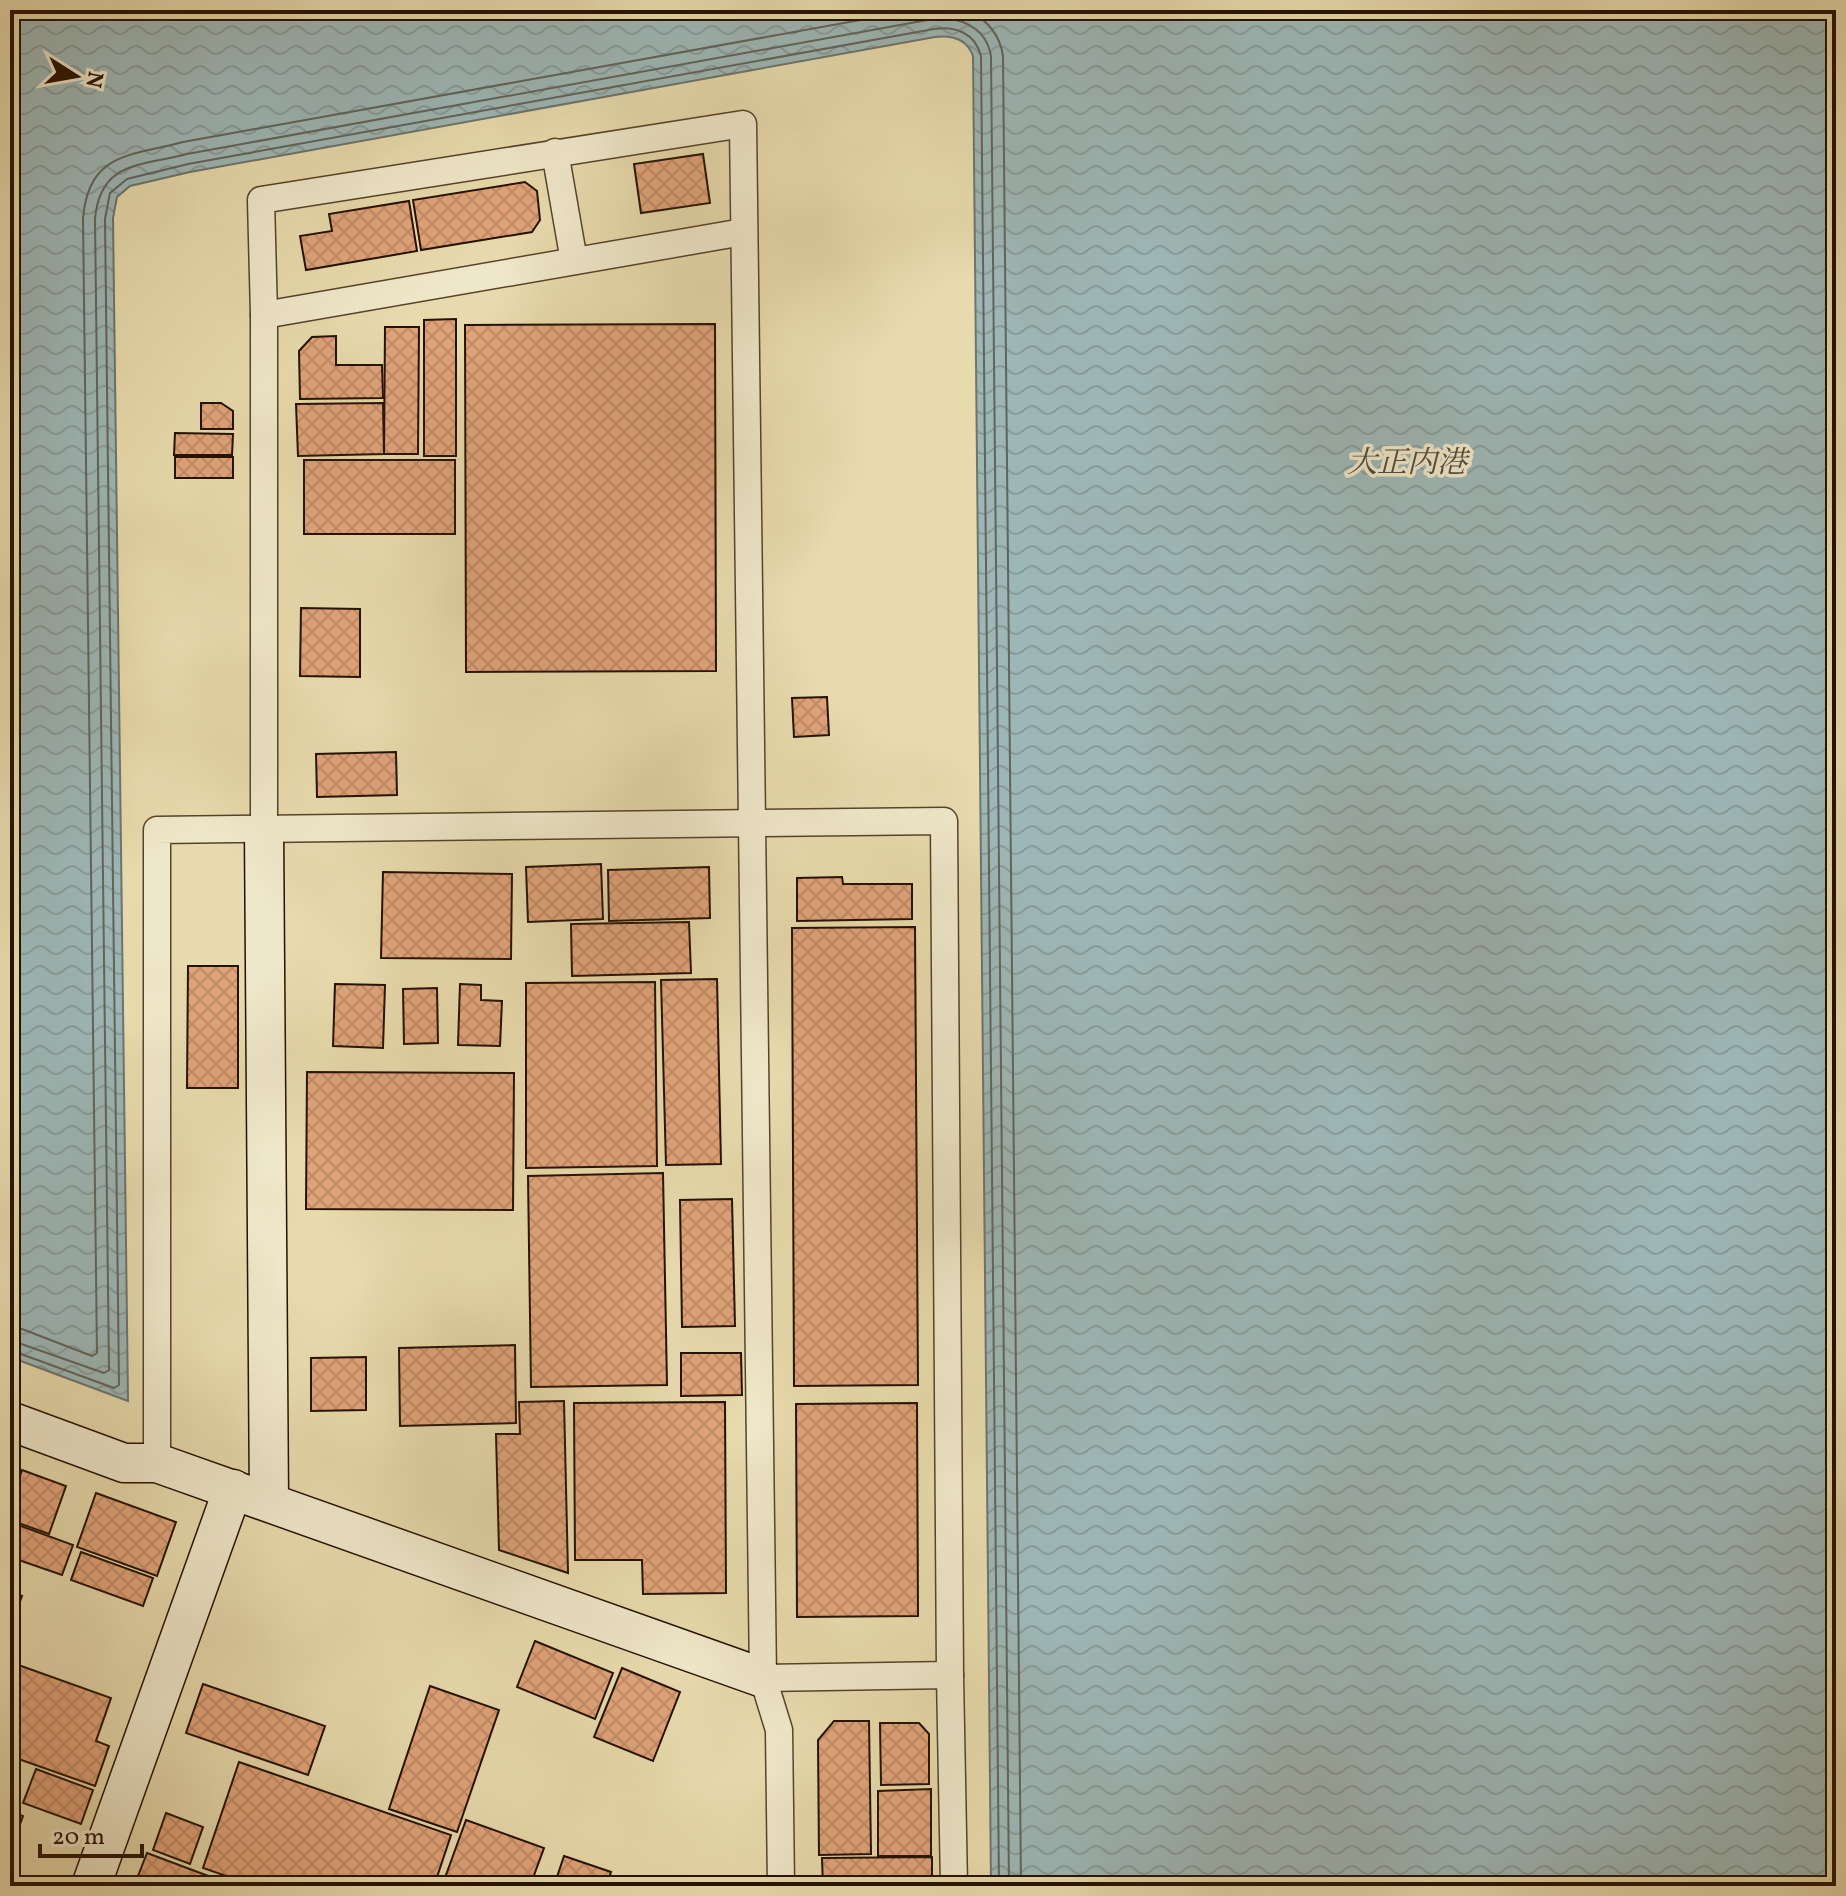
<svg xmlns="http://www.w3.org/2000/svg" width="1846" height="1896" viewBox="0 0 1846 1896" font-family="Vollkorn,'Noto Serif JP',serif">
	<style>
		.water { fill: url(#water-waves); stroke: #6d756d; stroke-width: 2 }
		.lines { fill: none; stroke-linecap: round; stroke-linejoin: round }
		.shore { stroke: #61645b; stroke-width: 2 }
		.building { fill: url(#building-cross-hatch); stroke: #251100; stroke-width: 2 }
		.street-casing { stroke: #56432b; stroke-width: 29 }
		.secondary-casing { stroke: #251100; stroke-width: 41 }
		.street { stroke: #efe7c9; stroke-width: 26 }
		.secondary { stroke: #efe7c9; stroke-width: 38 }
		.labels { text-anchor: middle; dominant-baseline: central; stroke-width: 7; stroke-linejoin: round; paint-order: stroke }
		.water-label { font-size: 30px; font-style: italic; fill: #4f4b40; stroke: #efe7c9 }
	</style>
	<defs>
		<pattern id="water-waves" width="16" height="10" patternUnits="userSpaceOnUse" patternTransform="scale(2)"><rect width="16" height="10" fill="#9db7b6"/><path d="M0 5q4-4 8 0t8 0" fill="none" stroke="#879c9b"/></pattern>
		<pattern id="building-cross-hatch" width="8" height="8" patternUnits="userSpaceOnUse" patternTransform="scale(2)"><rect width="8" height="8" fill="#e0a379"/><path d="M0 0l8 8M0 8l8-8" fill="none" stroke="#c08b67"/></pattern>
	</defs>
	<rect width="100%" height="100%" fill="#e7daac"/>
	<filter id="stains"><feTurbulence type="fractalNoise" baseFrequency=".0025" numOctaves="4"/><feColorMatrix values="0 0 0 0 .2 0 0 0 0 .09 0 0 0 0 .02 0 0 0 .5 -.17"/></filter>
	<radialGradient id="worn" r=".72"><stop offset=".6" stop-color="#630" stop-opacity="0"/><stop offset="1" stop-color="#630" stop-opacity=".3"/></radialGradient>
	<path class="water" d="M 10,10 L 1836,10 L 1836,1886 L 991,1886 L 973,56 C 967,39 952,35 935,37 L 190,172 L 130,186 L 117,197 L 113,218 L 128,1401 L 10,1357 Z"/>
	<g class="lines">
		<g class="shore">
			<path d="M 968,10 C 987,20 1000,34 1003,56 L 1021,1886"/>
			<path d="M 10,1328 L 22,1329 L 92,1356 L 97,1353 L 83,219 C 88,152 131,156 183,142 L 916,10"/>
			<path d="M 10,1340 L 104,1373 L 109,1370 L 95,219 C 100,161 141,166 187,154 L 933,19 C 960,16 986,27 991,56 L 1009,1886"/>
			<path d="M 10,1350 L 114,1388 L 119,1385 L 105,219 L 110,193 L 127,179 L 188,164 L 934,29 C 956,26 975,33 981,56 L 999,1886"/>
		</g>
	</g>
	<g class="building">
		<path d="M 703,154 L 710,203 L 641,213 L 634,164 Z"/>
		<path d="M 525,182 L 537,191 L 540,220 L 532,232 L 421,250 L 413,200 Z"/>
		<path d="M 409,201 L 417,251 L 306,270 L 300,236 L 332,231 L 329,214 Z"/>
		<path d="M 456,319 L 456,456 L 424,456 L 424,320 Z"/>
		<path d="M 715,324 L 716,671 L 466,672 L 465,325 Z"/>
		<path d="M 385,327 L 419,327 L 418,454 L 384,454 Z"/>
		<path d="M 336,336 L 336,365 L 382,365 L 383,398 L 300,399 L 299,351 L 312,337 Z"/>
		<path d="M 201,403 L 221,403 L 233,411 L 233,429 L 201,429 Z"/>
		<path d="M 383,403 L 384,454 L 298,456 L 296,404 Z"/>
		<path d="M 175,433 L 233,434 L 232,455 L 174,455 Z"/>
		<rect x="175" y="457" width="58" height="21"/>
		<rect x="304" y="460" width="151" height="74"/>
		<path d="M 301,608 L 360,609 L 360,677 L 300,676 Z"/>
		<path d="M 827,697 L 829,735 L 794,737 L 792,698 Z"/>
		<path d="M 396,752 L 397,795 L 317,797 L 316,754 Z"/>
		<path d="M 601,864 L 603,919 L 528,922 L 526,867 Z"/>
		<path d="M 709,867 L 710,918 L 609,921 L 608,870 Z"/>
		<path d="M 383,872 L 512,874 L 511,959 L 381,958 Z"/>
		<path d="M 842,877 L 843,884 L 912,884 L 912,919 L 797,921 L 797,878 Z"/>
		<path d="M 689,922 L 691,973 L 572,976 L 571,924 Z"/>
		<path d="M 915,927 L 918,1385 L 794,1386 L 792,928 Z"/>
		<path d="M 188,966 L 238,966 L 238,1088 L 187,1088 Z"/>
		<path d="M 717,979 L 721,1164 L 666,1165 L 661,980 Z"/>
		<path d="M 655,982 L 657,1166 L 526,1168 L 526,983 Z"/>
		<path d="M 335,984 L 385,985 L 383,1048 L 333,1046 Z"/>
		<path d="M 460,984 L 481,985 L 481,1000 L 502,1001 L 500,1046 L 458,1045 Z"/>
		<path d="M 437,988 L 438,1043 L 404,1044 L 403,989 Z"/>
		<path d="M 307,1072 L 514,1073 L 513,1210 L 306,1209 Z"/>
		<path d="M 663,1173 L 667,1385 L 531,1387 L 528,1176 Z"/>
		<path d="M 732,1199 L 735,1326 L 682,1327 L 680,1200 Z"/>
		<path d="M 515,1345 L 516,1423 L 400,1426 L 399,1348 Z"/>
		<path d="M 681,1353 L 741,1353 L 742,1395 L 681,1396 Z"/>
		<path d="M 366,1357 L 366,1410 L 311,1411 L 311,1358 Z"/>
		<path d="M 564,1401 L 568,1573 L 499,1550 L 496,1434 L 520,1434 L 519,1402 Z"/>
		<path d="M 725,1402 L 726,1593 L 643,1594 L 642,1560 L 575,1560 L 574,1403 Z"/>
		<path d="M 917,1403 L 918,1616 L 797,1617 L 796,1404 Z"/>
		<path d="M 22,1470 L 66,1486 L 49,1534 L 10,1520 L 10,1506 Z"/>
		<path d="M 96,1493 L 176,1522 L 157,1576 L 77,1547 Z"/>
		<path d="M 10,1522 L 73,1545 L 62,1575 L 10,1557 Z"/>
		<path d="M 81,1552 L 153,1578 L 143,1606 L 71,1580 Z"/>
		<path d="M 10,1592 L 22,1596 L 10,1630 Z"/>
		<path d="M 535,1641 L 613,1673 L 595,1719 L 517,1687 Z"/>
		<path d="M 10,1662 L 111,1698 L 96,1741 L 109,1746 L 95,1786 L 10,1756 Z"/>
		<path d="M 622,1668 L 680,1692 L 653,1761 L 594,1737 Z"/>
		<path d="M 203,1684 L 325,1726 L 308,1775 L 186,1733 Z"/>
		<path d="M 430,1686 L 499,1710 L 457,1832 L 389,1809 Z"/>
		<path d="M 834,1721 L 869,1721 L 871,1854 L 819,1855 L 818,1740 Z"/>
		<path d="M 880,1723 L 919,1723 L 929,1734 L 929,1784 L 881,1785 Z"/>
		<path d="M 239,1762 L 451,1835 L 434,1886 L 255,1886 L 203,1868 Z"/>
		<path d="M 36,1769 L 93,1790 L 81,1824 L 23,1803 Z"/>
		<path d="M 931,1789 L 931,1856 L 878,1856 L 878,1791 Z"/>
		<path d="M 10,1811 L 23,1816 L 12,1846 L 10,1845 Z"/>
		<path d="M 166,1813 L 203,1827 L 190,1864 L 153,1850 Z"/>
		<path d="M 466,1820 L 544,1848 L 530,1886 L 442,1886 Z"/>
		<path d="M 147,1853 L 235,1886 L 165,1886 L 138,1876 Z"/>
		<path d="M 564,1856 L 611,1872 L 607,1886 L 554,1886 Z"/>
		<path d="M 932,1857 L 932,1886 L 823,1886 L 822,1858 Z"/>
	</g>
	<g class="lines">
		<g class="street-casing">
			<g id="street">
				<path d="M 555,152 L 574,261"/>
				<path d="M 264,315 L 743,232"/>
				<path d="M 264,830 L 264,315 L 261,200 L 743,124 L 763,1678 L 779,1730 L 781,1886"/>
				<path d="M 157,1463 L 157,830 L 944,821 L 950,1675 L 954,1886"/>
				<path d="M 763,1678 L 950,1675"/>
			</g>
		</g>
		<g class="secondary-casing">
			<g id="secondary">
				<path d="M 264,830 L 269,1502"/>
				<path d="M 10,1421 L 124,1463 L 157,1463 L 763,1678"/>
				<path d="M 91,1886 L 233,1489"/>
			</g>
		</g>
		<use href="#street" class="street"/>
		<use href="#secondary" class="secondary"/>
	</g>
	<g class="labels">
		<g class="water-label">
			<text x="1407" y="464">大正内港</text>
		</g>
	</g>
	<rect width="1846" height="1896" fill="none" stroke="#e7daac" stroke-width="40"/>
	<rect x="12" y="12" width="1822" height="1872" fill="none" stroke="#251100" stroke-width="4"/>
	<rect x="20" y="20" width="1806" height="1856" fill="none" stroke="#251100" stroke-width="2"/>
	<g transform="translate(76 76) rotate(101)" stroke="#efe7c9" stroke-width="6" paint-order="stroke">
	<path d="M0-6L14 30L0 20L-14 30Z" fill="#251100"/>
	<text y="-12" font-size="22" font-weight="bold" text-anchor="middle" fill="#251100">N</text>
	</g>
	<path d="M40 1844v12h102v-12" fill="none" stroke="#251100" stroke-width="4"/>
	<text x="52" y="1844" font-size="24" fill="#251100" stroke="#efe7c9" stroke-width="6" paint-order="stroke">20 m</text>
	<rect width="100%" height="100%" filter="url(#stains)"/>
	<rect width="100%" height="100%" fill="url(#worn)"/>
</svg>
